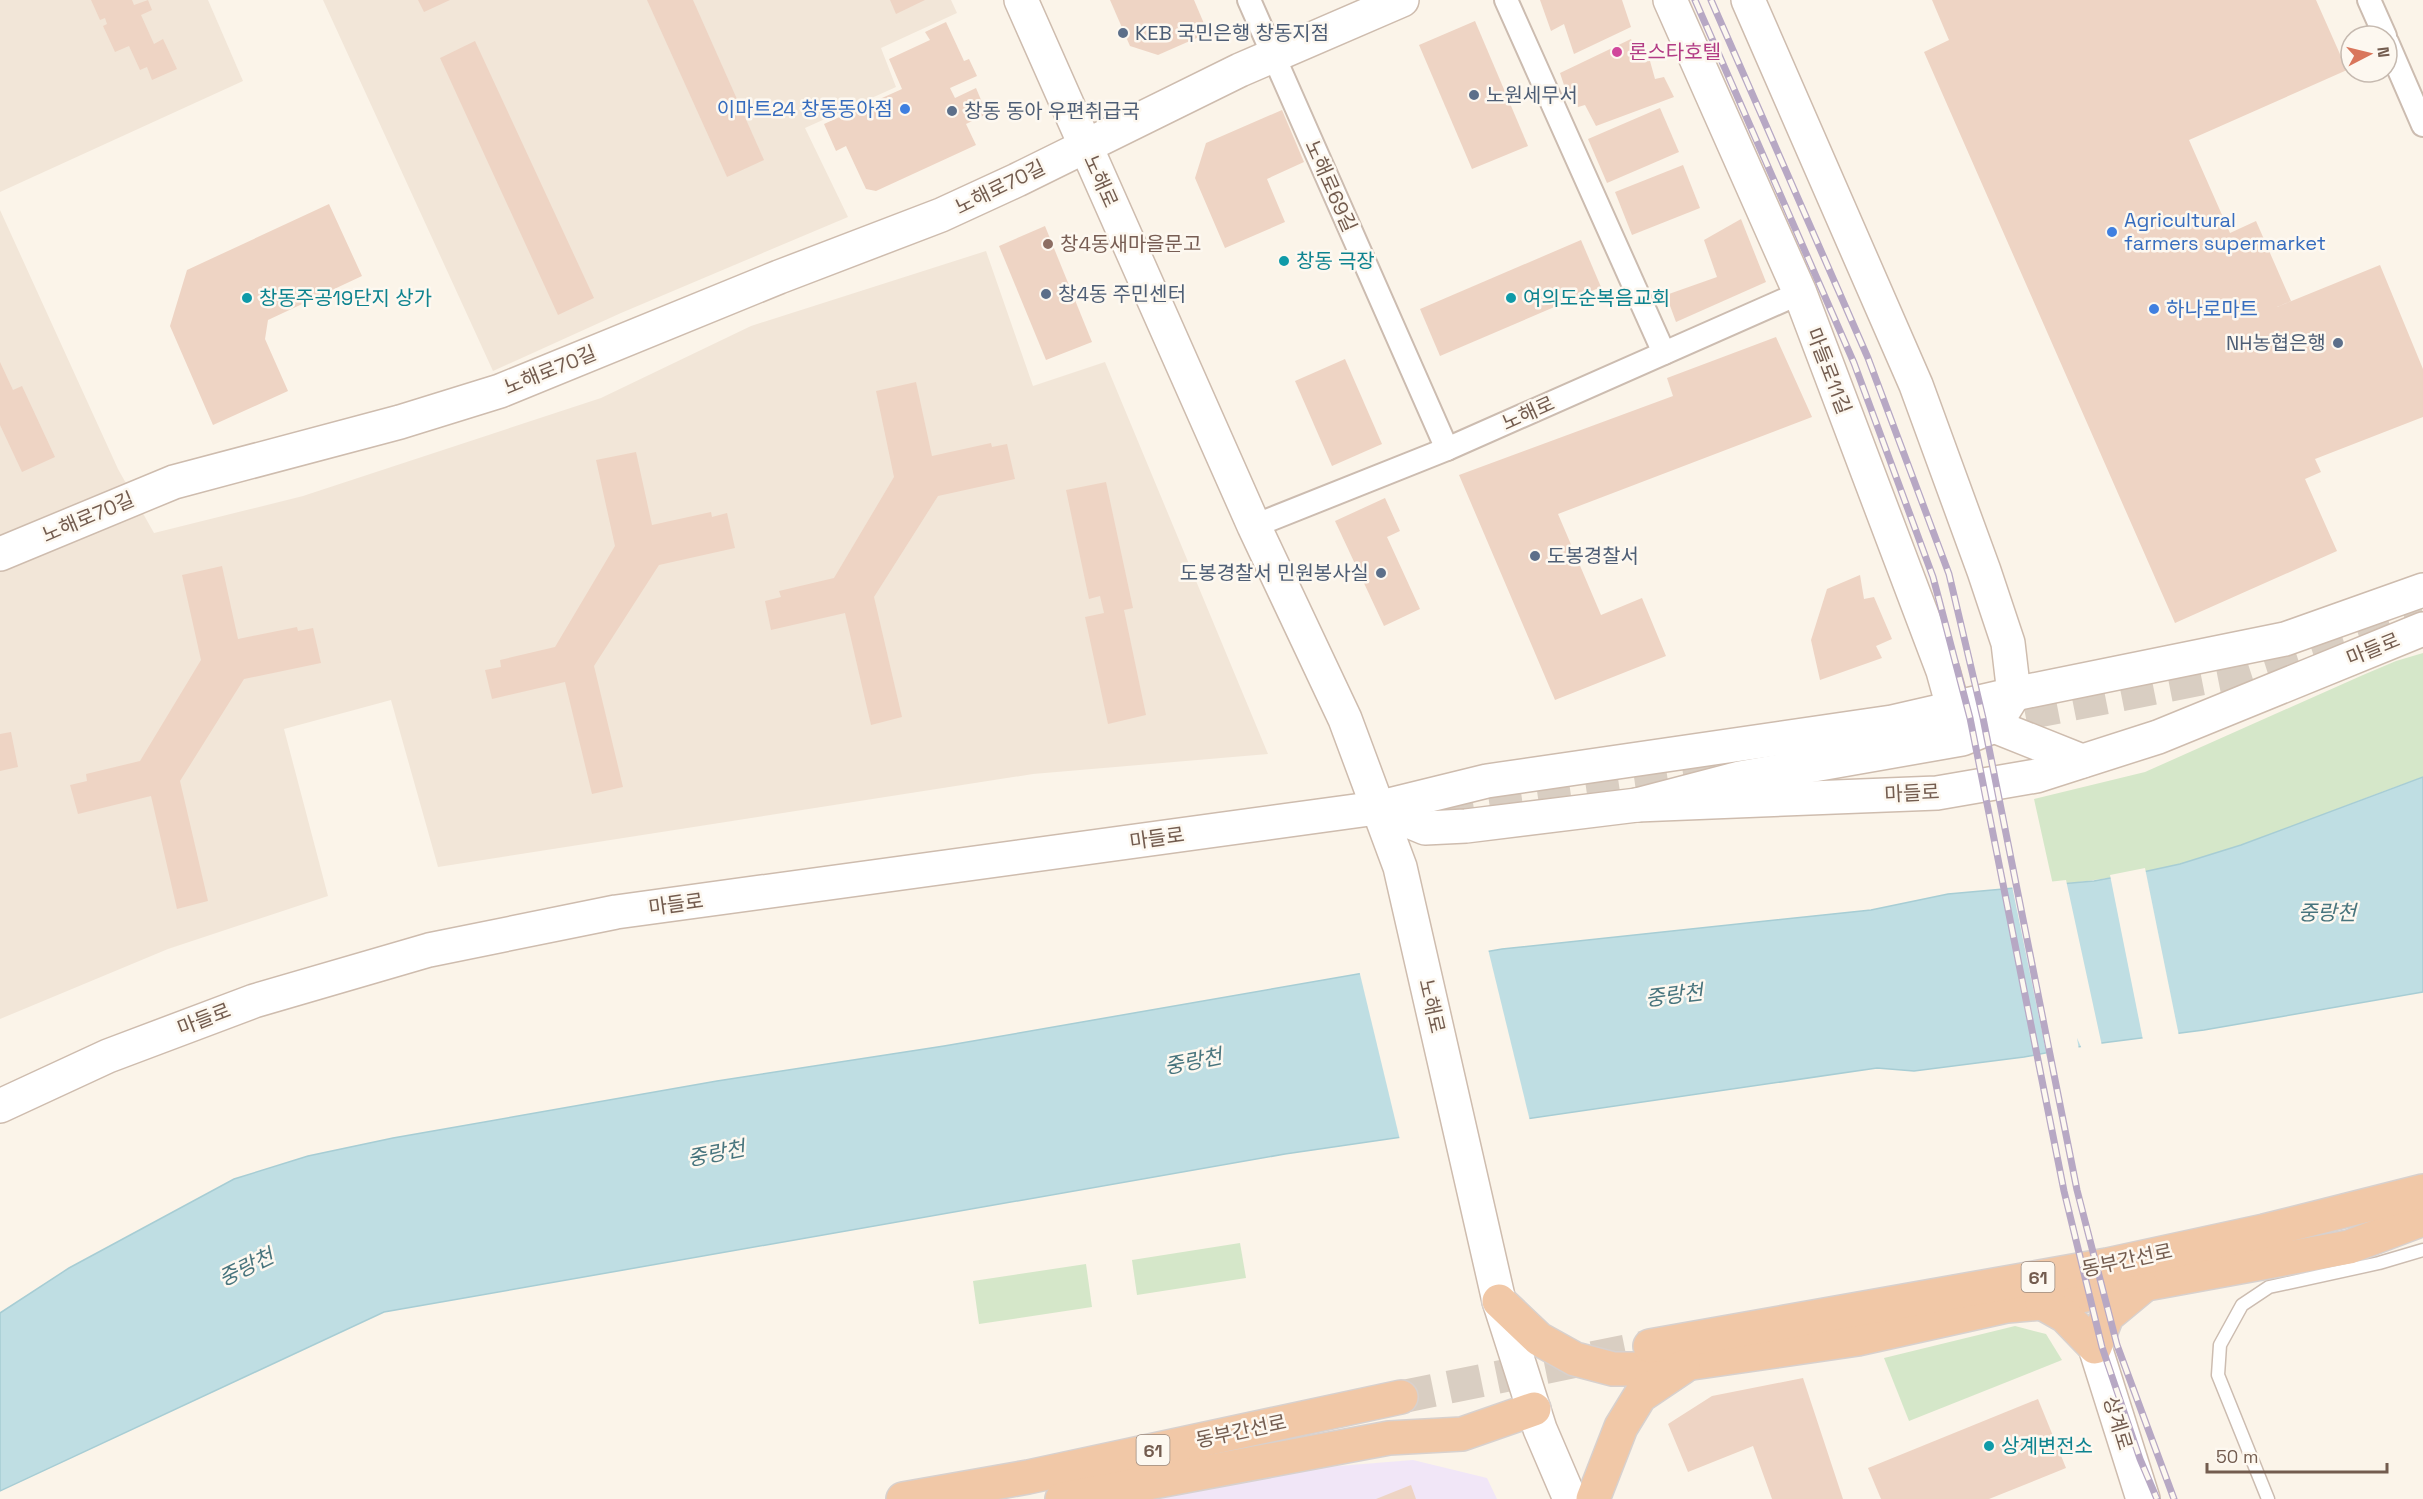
<svg xmlns="http://www.w3.org/2000/svg" width="2423" height="1499" viewBox="0 0 2423 1499" font-family="'Space Grotesk','Noto Sans KR',sans-serif">
	<style>
		.residential { fill: #f2e6d8 }
		.education { fill: #f1e6f7 }
		.green { fill: #d5e7c9 }
		.water { fill: #bfdee3; stroke: #a7cdd4; stroke-width: 1.5 }
		.pier { fill: #fbf4e9 }
		.building { fill: #eed4c4 }
		.lines { fill: none; stroke-linecap: round; stroke-linejoin: round }
		.trunk-tunnel { stroke: #d9cec2; stroke-width: 33; stroke-dasharray: 33 16; stroke-linecap: butt }
		.service-casing { stroke: #ccbcb0; stroke-width: 15 }
		.minor-casing { stroke: #ccbcb0; stroke-width: 26 }
		.secondary-casing { stroke: #cebcae; stroke-width: 36 }
		.trunk-casing { stroke: #d8d1ce; stroke-width: 36 }
		.service { stroke: #fff; stroke-width: 12 }
		.minor { stroke: #fff; stroke-width: 22 }
		.secondary { stroke: #fff; stroke-width: 33 }
		.trunk { stroke: #f1c8a7; stroke-width: 33 }
		.rail-casing { stroke: #b7a8c4; stroke-width: 7 }
		.rail { stroke: #fdf8f0; stroke-width: 4.5; stroke-dasharray: 14; stroke-linecap: butt }
		.service-dot { fill: #5c6f8a; stroke: #fdf8f0; stroke-width: 2 }
		.hotel-dot { fill: #d1479c; stroke: #fdf8f0; stroke-width: 2 }
		.shop-dot { fill: #3f7fe0; stroke: #fdf8f0; stroke-width: 2 }
		.education-dot { fill: #8d6e63; stroke: #fdf8f0; stroke-width: 2 }
		.culture-dot { fill: #0f9aa8; stroke: #fdf8f0; stroke-width: 2 }
		.labels { text-anchor: middle; dominant-baseline: central; stroke-width: 5; stroke-linejoin: round; paint-order: stroke }
		.shield { fill: #fdf8f0; stroke: #9c8b7f; stroke-width: 1.5 }
		.shield-label { font-size: 18px; font-weight: bold; fill: #735c4f }
		.service-label { font-size: 20px; fill: #4e5e75; stroke: #fdf8f0; text-anchor: start }
		.hotel-label { font-size: 20px; fill: #b23c85; stroke: #fdf8f0; text-anchor: start }
		.shop-label { font-size: 20px; fill: #366cbe; stroke: #fdf8f0; text-anchor: start }
		.street-label { font-size: 20px; fill: #735c4f; stroke: #fdf8f0 }
		.education-label { font-size: 20px; fill: #785e54; stroke: #fdf8f0; text-anchor: start }
		.culture-label { font-size: 20px; fill: #0d838f; stroke: #fdf8f0; text-anchor: start }
		.water-label { font-size: 21px; font-style: italic; fill: #47747d; stroke: #fdf8f0 }
	</style>
	<rect width="100%" height="100%" fill="#fbf4e9"/>
	<g class="residential">
		<path d="M 0,0 L 208,0 L 243,81 L 0,192 Z"/>
		<path d="M 323,0 L 951,0 L 957,13 L 881,48 L 896,87 L 805,128 L 848,217 L 621,313 L 493,371 Z"/>
		<path d="M 0,210 L 118,469 L 154,533 L 303,496 L 601,398 L 751,326 L 986,251 L 1033,386 L 1105,362 L 1268,754 L 1033,774 L 438,867 L 391,700 L 284,729 L 328,896 L 168,949 L 0,1019 Z"/>
	</g>
	<path class="education" d="M 1413,1460 L 1487,1478 L 1497,1499 L 1135,1499 L 1288,1470 Z"/>
	<g class="green">
		<path d="M 2423,653 L 2423,777 C 2343,805 2261,842 2180,864 C 2139,875 2096,880 2053,885 L 2034,799 L 2145,772 L 2363,675 L 2396,661 Z"/>
		<path d="M 1240,1243 L 1246,1278 L 1137,1295 L 1132,1260 Z"/>
		<path d="M 1086,1264 L 1092,1307 L 979,1324 L 973,1281 Z"/>
		<path d="M 2015,1326 L 2046,1334 L 2062,1360 L 1909,1421 L 1884,1358 Z"/>
	</g>
	<path class="water" d="M 2423,777 L 2423,992 L 2204,1030 L 2094,1044 L 2024,1057 L 1914,1071 L 1877,1068 L 1285,1154 L 384,1312 L 0,1491 L 0,1313 L 69,1268 L 234,1179 L 308,1156 L 393,1138 L 717,1081 L 944,1046 L 1502,949 L 1871,910 L 1948,894 L 2094,881 L 2143,872 L 2180,864 L 2241,845 Z"/>
	<g class="pier">
		<path d="M 2145,868 L 2179,1036 L 2143,1040 L 2110,875 Z"/>
		<path d="M 2066,880 L 2102,1046 L 2082,1049 L 2077,1038 L 2079,1050 L 2047,1056 L 2012,886 Z"/>
		<path d="M 1488,949 L 1530,1121 L 1400,1140 L 1359,970 Z"/>
	</g>
	<g class="building">
		<path d="M 91,0 L 132,0 L 134,5 L 148,0 L 152,10 L 141,15 L 154,44 L 163,39 L 177,69 L 152,80 L 147,67 L 140,70 L 129,46 L 115,52 L 103,26 L 107,24 L 105,18 L 100,20 Z"/>
		<path d="M 418,0 L 450,0 L 424,12 Z"/>
		<path d="M 647,0 L 693,0 L 764,160 L 727,177 Z"/>
		<path d="M 890,0 L 925,0 L 896,14 Z"/>
		<path d="M 1110,0 L 1194,0 L 1208,33 L 1158,55 L 1130,46 Z"/>
		<path d="M 1540,0 L 1622,0 L 1631,27 L 1574,54 L 1564,24 L 1551,31 Z"/>
		<path d="M 1932,0 L 2316,0 L 2347,70 L 2189,140 L 2230,233 L 2256,221 L 2291,301 L 2277,307 L 2380,265 L 2423,369 L 2423,417 L 2315,459 L 2321,472 L 2305,479 L 2337,551 L 2175,623 L 1924,52 L 1949,40 Z"/>
		<path d="M 1475,21 L 1528,146 L 1472,169 L 1419,45 Z"/>
		<path d="M 946,22 L 964,61 L 969,59 L 977,76 L 950,88 L 955,98 L 976,88 L 987,114 L 966,124 L 976,145 L 876,191 L 866,189 L 846,146 L 836,151 L 824,124 L 902,89 L 889,59 L 930,40 L 925,32 Z"/>
		<path d="M 1631,39 L 1641,62 L 1650,61 L 1655,79 L 1664,77 L 1674,97 L 1596,126 L 1585,105 L 1578,107 L 1575,94 L 1568,97 L 1560,73 Z"/>
		<path d="M 475,41 L 594,298 L 558,315 L 440,58 Z"/>
		<path d="M 1660,108 L 1679,152 L 1607,183 L 1588,139 Z"/>
		<path d="M 1282,110 L 1304,162 L 1267,179 L 1285,222 L 1225,248 L 1195,178 L 1206,143 Z"/>
		<path d="M 1683,165 L 1700,208 L 1632,235 L 1615,192 Z"/>
		<path d="M 329,204 L 362,276 L 268,320 L 265,339 L 288,391 L 213,425 L 170,326 L 187,270 Z"/>
		<path d="M 1741,219 L 1766,282 L 1676,322 L 1666,295 L 1717,277 L 1704,240 Z"/>
		<path d="M 1045,226 L 1092,342 L 1046,360 L 999,246 Z"/>
		<path d="M 1581,240 L 1601,287 L 1440,356 L 1420,309 Z"/>
		<path d="M 1776,337 L 1812,417 L 1558,514 L 1601,615 L 1642,598 L 1666,656 L 1555,700 L 1459,475 L 1673,396 L 1667,378 Z"/>
		<path d="M 1345,359 L 1382,444 L 1332,466 L 1295,381 Z"/>
		<path d="M 0,362 L 13,390 L 22,386 L 55,457 L 22,472 L 0,425 Z"/>
		<path d="M 916,382 L 932,456 L 991,443 L 992,447 L 1007,444 L 1015,479 L 938,496 L 874,597 L 902,717 L 871,725 L 845,613 L 771,630 L 765,601 L 781,597 L 779,591 L 834,578 L 894,477 L 876,391 Z"/>
		<path d="M 636,452 L 652,525 L 711,512 L 712,517 L 727,513 L 735,548 L 659,565 L 594,666 L 623,787 L 592,794 L 565,682 L 492,699 L 485,670 L 501,667 L 500,660 L 555,647 L 615,546 L 596,460 Z"/>
		<path d="M 1106,482 L 1133,608 L 1124,610 L 1146,715 L 1108,724 L 1085,617 L 1104,613 L 1100,596 L 1089,599 L 1066,490 Z"/>
		<path d="M 1385,498 L 1400,531 L 1387,537 L 1420,609 L 1384,626 L 1335,521 Z"/>
		<path d="M 222,566 L 238,639 L 297,627 L 298,631 L 313,628 L 321,663 L 244,679 L 180,781 L 208,901 L 177,909 L 151,796 L 78,814 L 70,785 L 87,781 L 86,774 L 140,761 L 201,660 L 182,575 Z"/>
		<path d="M 1860,575 L 1864,599 L 1874,597 L 1892,639 L 1876,646 L 1882,658 L 1820,680 L 1811,640 L 1827,589 Z"/>
		<path d="M 11,732 L 18,767 L 0,771 L 0,734 Z"/>
		<path d="M 1803,1378 L 1843,1499 L 1772,1499 L 1753,1446 L 1688,1472 L 1668,1424 L 1712,1396 Z"/>
		<path d="M 2038,1399 L 2066,1468 L 1989,1499 L 1881,1499 L 1868,1468 Z"/>
		<path d="M 1411,1485 L 1416,1499 L 1376,1499 Z"/>
	</g>
	<g class="lines">
		<g class="trunk-tunnel">
			<path d="M 1977,723 L 2247,670 L 2423,613"/>
			<path d="M 1440,805 L 1778,756"/>
			<path d="M 1401,1397 L 1650,1346"/>
		</g>
		<g class="service-casing">
			<path id="service" d="M 2268,1499 L 2218,1375 L 2220,1345 L 2242,1305 L 2269,1287 L 2379,1263 L 2423,1250"/>
		</g>
		<g class="minor-casing">
			<g id="minor">
				<path d="M 1249,0 L 1447,449"/>
				<path d="M 1506,0 L 1664,353"/>
				<path d="M 2369,0 L 2385,36"/>
				<path d="M 2387,42 L 2423,125"/>
				<path d="M 1254,526 L 1447,449 L 1800,293"/>
			</g>
		</g>
		<g class="secondary-casing">
			<g id="secondary">
				<path d="M 1021,0 L 1254,526 L 1345,719 L 1400,867 L 1499,1301 L 1540,1429 L 1570,1499"/>
				<path d="M 1670,0 L 1800,293 L 1943,671 L 1953,707 L 1994,726 L 2082,761"/>
				<path d="M 0,554 L 174,482 L 400,422 L 500,391 L 779,277 L 941,215 L 1017,180 L 1240,70 L 1402,0"/>
				<path d="M 1637,805 L 1740,778 L 1962,739 L 1994,726 L 2014,694 L 2008,643 L 1984,571 L 1916,385 L 1748,0"/>
				<path d="M 1377,808 L 1425,828 L 1466,826 L 1637,805 L 1937,793 L 2036,776 L 2158,737 L 2423,629"/>
				<path d="M 0,1106 L 108,1056 L 254,1001 L 429,950 L 616,912 L 1377,808 L 1487,781 L 1892,722 L 2014,694 L 2285,639 L 2423,590"/>
				<path d="M 2095,1347 L 2143,1499"/>
			</g>
		</g>
		<g class="trunk-casing">
			<g id="trunk">
				<path d="M 1499,1301 L 1539,1339 L 1575,1359 L 1613,1369 L 1650,1369 L 1858,1339 L 2007,1306 L 2042,1303 L 2349,1247 L 2423,1219"/>
				<path d="M 2042,1303 L 2065,1316 L 2095,1347 L 2107,1316 L 2142,1287"/>
				<path d="M 1650,1346 L 2107,1265 L 2264,1231 L 2423,1191"/>
				<path d="M 903,1499 L 1028,1477 L 1401,1397"/>
				<path d="M 1062,1499 L 1389,1438 L 1462,1434 L 1534,1409"/>
				<path d="M 1593,1499 L 1621,1427 L 1640,1396 L 1683,1367"/>
			</g>
		</g>
		<use href="#service" class="service"/>
		<use href="#minor" class="minor"/>
		<use href="#secondary" class="secondary"/>
		<use href="#trunk" class="trunk"/>
		<g class="rail-casing">
			<g id="rail">
				<path d="M 1695,0 L 1854,363 L 1933,577 L 1970,718 L 2064,1191 L 2102,1347 L 2140,1459 L 2157,1499"/>
				<path d="M 1711,0 L 1868,358 L 1949,574 L 1983,718 L 2077,1190 L 2117,1345 L 2174,1499"/>
			</g>
		</g>
		<use href="#rail" class="rail"/>
	</g>
	<g class="service-dot">
		<circle cx="1123" cy="33" r="6"/>
		<circle cx="1474" cy="95" r="6"/>
		<circle cx="952" cy="111" r="6"/>
		<circle cx="1046" cy="294" r="6"/>
		<circle cx="2338" cy="343" r="6"/>
		<circle cx="1535" cy="556" r="6"/>
		<circle cx="1381" cy="573" r="6"/>
	</g>
	<circle class="hotel-dot" cx="1617" cy="52" r="6"/>
	<g class="shop-dot">
		<circle cx="905" cy="109" r="6"/>
		<circle cx="2112" cy="232" r="6"/>
		<circle cx="2154" cy="309" r="6"/>
	</g>
	<circle class="education-dot" cx="1048" cy="244" r="6"/>
	<g class="culture-dot">
		<circle cx="1284" cy="261" r="6"/>
		<circle cx="247" cy="298" r="6"/>
		<circle cx="1511" cy="298" r="6"/>
		<circle cx="1989" cy="1446" r="6"/>
	</g>
	<g class="labels">
		<g class="shield">
			<rect x="2021.5" y="1262" width="33" height="30" rx="4.5"/>
			<rect x="1136.5" y="1435" width="33" height="30" rx="4.5"/>
		</g>
		<g class="shield-label">
			<text x="2038" y="1277">61</text>
			<text x="1153" y="1450">61</text>
		</g>
		<g class="service-label">
			<text x="1135" y="33">KEB 국민은행 창동지점</text>
			<text x="1486" y="95">노원세무서</text>
			<text x="964" y="111">창동 동아 우편취급국</text>
			<text x="1058" y="294">창4동 주민센터</text>
			<text x="2326" y="343" text-anchor="end">NH농협은행</text>
			<text x="1547" y="556">도봉경찰서</text>
			<text x="1369" y="573" text-anchor="end">도봉경찰서 민원봉사실</text>
		</g>
		<g class="hotel-label">
			<text x="1629" y="52">론스타호텔</text>
		</g>
		<g class="shop-label">
			<text x="893" y="109" text-anchor="end">이마트24 창동동아점</text>
			<text x="2124" y="220">Agricultural<tspan x="2124" dy="23">farmers supermarket</tspan></text>
			<text x="2166" y="309">하나로마트</text>
		</g>
		<g class="street-label">
			<text transform="translate(1101 181) rotate(66)">노해로</text>
			<text transform="translate(1331 186) rotate(66)">노해로69길</text>
			<text transform="translate(1000 187) rotate(-26)">노해로70길</text>
			<text transform="translate(550 370) rotate(-22)">노해로70길</text>
			<text transform="translate(1829 371) rotate(69)">마들로11길</text>
			<text transform="translate(1528 413) rotate(-24)">노해로</text>
			<text transform="translate(88 517) rotate(-23)">노해로70길</text>
			<text transform="translate(2373 649) rotate(-22)">마들로</text>
			<text transform="translate(1912 793) rotate(-3)">마들로</text>
			<text transform="translate(1157 838) rotate(-8)">마들로</text>
			<text transform="translate(676 904) rotate(-8)">마들로</text>
			<text transform="translate(1432 1006) rotate(77)">노해로</text>
			<text transform="translate(204 1019) rotate(-21)">마들로</text>
			<text transform="translate(2127 1260) rotate(-12)">동부간선로</text>
			<text transform="translate(2118 1423) rotate(73)">상계로</text>
			<text transform="translate(1241 1431) rotate(-12)">동부간선로</text>
		</g>
		<g class="education-label">
			<text x="1060" y="244">창4동새마을문고</text>
		</g>
		<g class="culture-label">
			<text x="1296" y="261">창동 극장</text>
			<text x="259" y="298">창동주공19단지 상가</text>
			<text x="1523" y="298">여의도순복음교회</text>
			<text x="2001" y="1446">상계변전소</text>
		</g>
		<g class="water-label">
			<text x="2327" y="912">중랑천</text>
			<text transform="translate(1674 995) rotate(-7)">중랑천</text>
			<text transform="translate(1193 1061) rotate(-11)">중랑천</text>
			<text transform="translate(716 1153) rotate(-11)">중랑천</text>
			<text transform="translate(246 1267) rotate(-26)">중랑천</text>
		</g>
	</g>
	<g transform="translate(2369 54) rotate(83)"><circle r="28" fill="#fdf8f0" stroke="#c6bab0" stroke-width="1.5"/>
	<path d="M0-4.5L10 22L0 15L-10 22Z" fill="#d9765b"/>
	<text y="-9" font-size="16" font-weight="bold" text-anchor="middle" fill="#735c4f">N</text>
	</g>
	<path d="M2207 1463v9h180v-9" fill="none" stroke="#735c4f" stroke-width="3"/>
	<text x="2216" y="1463" font-size="18" fill="#735c4f" stroke="#fdf8f0" stroke-width="4.5" paint-order="stroke">50 m</text>
</svg>
